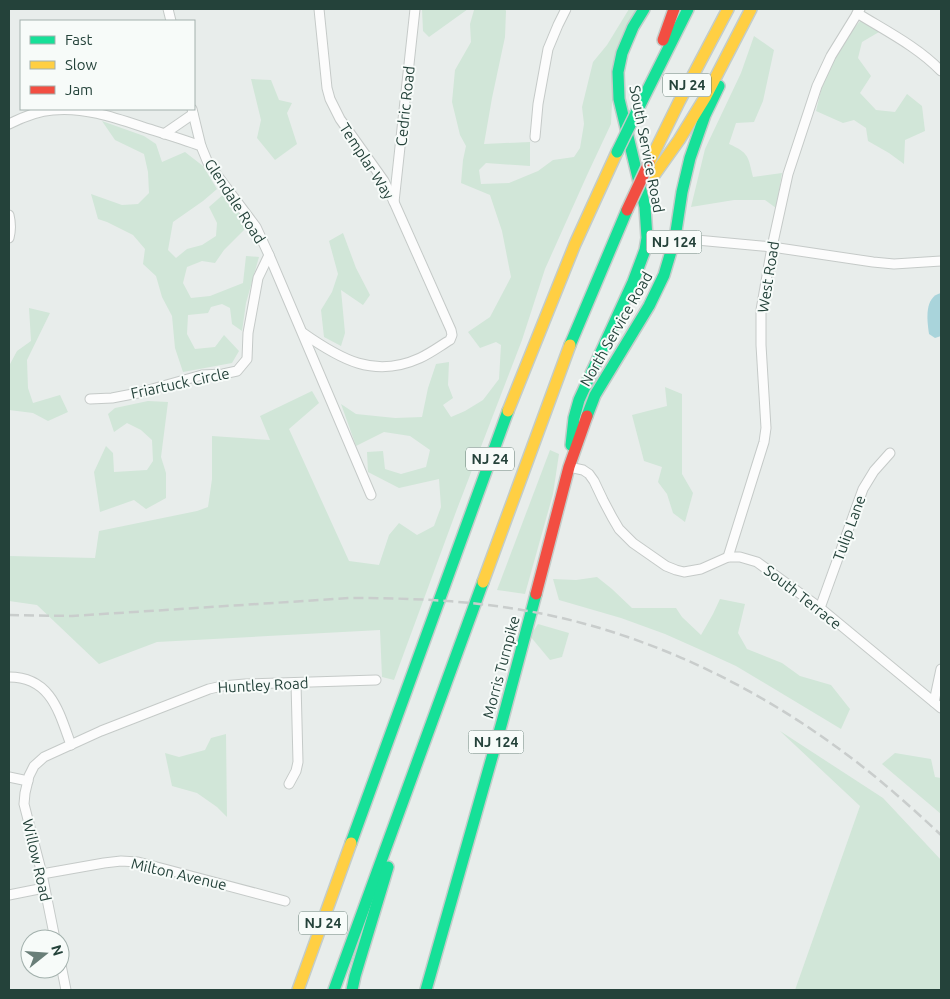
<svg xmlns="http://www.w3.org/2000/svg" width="950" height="999" viewBox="0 0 950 999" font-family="Ubuntu,sans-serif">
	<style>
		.green { fill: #d1e6d8 }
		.water { fill: #a9d4db }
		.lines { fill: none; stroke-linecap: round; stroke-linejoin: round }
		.street-casing { stroke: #c5cac8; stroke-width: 11 }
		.fast-casing { stroke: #c3ccc9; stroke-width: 14 }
		.slow-casing { stroke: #c3ccc9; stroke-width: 14 }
		.jam-casing { stroke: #c3ccc9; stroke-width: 14 }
		.street { stroke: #fcfcfc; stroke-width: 9 }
		.fast { stroke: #16e098; stroke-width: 11 }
		.slow { stroke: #ffcf43; stroke-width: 11 }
		.jam { stroke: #f24e42; stroke-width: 11 }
		.rail { stroke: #c9cdcc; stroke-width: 2.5; stroke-dasharray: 10 5; stroke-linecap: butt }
		.fast-bridge-casing { stroke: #c3ccc9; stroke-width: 14; stroke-linecap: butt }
		.jam-bridge-casing { stroke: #c3ccc9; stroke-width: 14; stroke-linecap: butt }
		.fast-bridge { stroke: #16e098; stroke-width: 11 }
		.jam-bridge { stroke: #f24e42; stroke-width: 11 }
		.labels { text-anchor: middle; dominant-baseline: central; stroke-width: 4; stroke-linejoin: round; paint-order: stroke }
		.shield { fill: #f7fbf9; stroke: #637a73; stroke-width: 1 }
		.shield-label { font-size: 14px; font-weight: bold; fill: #24423a }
		.street-label { font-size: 15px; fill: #24423a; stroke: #f7fbf9 }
	</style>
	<rect width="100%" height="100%" fill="#e8edeb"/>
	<g class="green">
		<path d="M 422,9 L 505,9 L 506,11 L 505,37 L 492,98 L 484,144 L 530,142 L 530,166 L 486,163 L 479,170 L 481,184 L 509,183 L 538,171 L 553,160 L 574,157 L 580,148 L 584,124 L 582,107 L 593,62 L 607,45 L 629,9 L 642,9 L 613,82 L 611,124 L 588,173 L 545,269 L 522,340 L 457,509 L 394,680 L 382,677 L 380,630 L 157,642 L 99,664 L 37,605 L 9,601 L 9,556 L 95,558 L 99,531 L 197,511 L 208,507 L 212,479 L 212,436 L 270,440 L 260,416 L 312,391 L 319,403 L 289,429 L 349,561 L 379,565 L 389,535 L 399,523 L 417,535 L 434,526 L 441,507 L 439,479 L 399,488 L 368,472 L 367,452 L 383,451 L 385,469 L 401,474 L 426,467 L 430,450 L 410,436 L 384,432 L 356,446 L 341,404 L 356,414 L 395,418 L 422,417 L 428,388 L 436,364 L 449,362 L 448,385 L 453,398 L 443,405 L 451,417 L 465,411 L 483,400 L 499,379 L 501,345 L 496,342 L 480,348 L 468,332 L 490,317 L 511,277 L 502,231 L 490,195 L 461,183 L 463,160 L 466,146 L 460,135 L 452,102 L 455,70 L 471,42 L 470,24 L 474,10 L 468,9 L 429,37 L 423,31 Z"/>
		<path d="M 861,20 L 879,32 L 862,42 L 858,58 L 871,76 L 860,93 L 876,110 L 895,112 L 907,94 L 922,106 L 925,131 L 905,140 L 904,164 L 889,153 L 868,141 L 866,128 L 854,120 L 843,123 L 816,111 L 824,78 L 849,34 Z"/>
		<path d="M 754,36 L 774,50 L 763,101 L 754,122 L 736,123 L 729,144 C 749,153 748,156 753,177 L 782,173 L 776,208 L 765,200 L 734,200 L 691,207 L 705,149 L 741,73 Z"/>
		<path d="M 251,79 L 271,80 L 279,100 L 292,103 L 287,113 L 297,144 L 275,160 L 257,138 L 261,120 Z"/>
		<path d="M 102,121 L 144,136 L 156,144 L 162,162 L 185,152 L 203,166 L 217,189 L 203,201 L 173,222 L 168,250 L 176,258 L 187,249 L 202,245 L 216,236 L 217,223 L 209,207 L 225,193 L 248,226 L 224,250 L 215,263 L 202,261 L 187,267 L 183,283 L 191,298 L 210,296 L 243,283 L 246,256 L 259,257 L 246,303 L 242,331 L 232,324 L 230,308 L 222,304 L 211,307 L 208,313 L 188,315 L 187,334 L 195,349 L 215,347 L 224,335 L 239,351 L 232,363 L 183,372 L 175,348 L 172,316 L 162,297 L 156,276 L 143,264 L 145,249 L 133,235 L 107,222 L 98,219 L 91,194 L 122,205 L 138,204 L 149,193 L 148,172 L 144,154 L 115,140 Z"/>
		<path d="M 343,233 L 356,268 L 370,295 L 363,305 L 341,290 L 345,333 L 341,346 L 324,337 L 321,310 L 332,292 L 338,274 L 329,241 Z"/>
		<path d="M 29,308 L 50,313 L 27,360 L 28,388 L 33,403 L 60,395 L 68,412 L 48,421 L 33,413 L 9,410 L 9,366 L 17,351 L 31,341 Z"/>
		<path d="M 665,387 L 682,394 L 682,474 L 693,493 L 685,522 L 673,513 L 667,494 L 658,482 L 662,467 L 644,461 L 632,415 L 667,406 Z"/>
		<path d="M 148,401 L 168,402 L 161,457 L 166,473 L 166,498 L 146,509 L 134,500 L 100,512 L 94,472 L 106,446 L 113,453 L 114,472 L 147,470 L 153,461 L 152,440 L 141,430 L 127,423 L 114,432 L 108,414 L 115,408 Z"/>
		<path d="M 550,450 L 559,454 L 553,494 L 525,594 L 497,590 Z"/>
		<path d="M 597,577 L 612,589 L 632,608 L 676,608 L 682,617 L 701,635 L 713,614 L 720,599 L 745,604 L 738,633 L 747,649 L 782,663 L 800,676 L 831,685 L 850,709 L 841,729 L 736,666 L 701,650 L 665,634 L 621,618 L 559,600 L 553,579 L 576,580 Z"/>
		<path d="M 538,624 L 569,633 L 562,657 L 550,660 L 530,636 Z"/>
		<path d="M 780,731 L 883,798 L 941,860 L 941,990 L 795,990 L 860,806 Z"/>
		<path d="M 226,734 L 227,817 L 217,807 L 197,793 L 172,786 L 165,753 L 179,757 L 205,750 L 211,738 Z"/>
		<path d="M 895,753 L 931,759 L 935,777 L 941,778 L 941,814 L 882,764 Z"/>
	</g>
	<path class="water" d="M 941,293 L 941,336 L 935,338 L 929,334 C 927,320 924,297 941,293 Z"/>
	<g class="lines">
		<g class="street-casing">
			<g id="street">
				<path d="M 168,9 L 171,21"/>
				<path d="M 857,13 C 886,31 918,47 941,71"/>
				<path d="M 192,109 L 201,146"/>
				<path d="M 9,124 C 23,117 37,111 53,110 C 84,107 113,117 143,127 C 162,133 182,139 201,146 L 208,163 L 256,227 L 269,255 L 371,495"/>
				<path d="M 164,134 L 193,114"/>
				<path d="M 535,137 L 538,104 L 548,49 L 558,25 L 566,9"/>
				<path d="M 394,202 L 415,9"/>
				<path d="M 9,215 C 11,223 11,230 9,238"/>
				<path d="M 675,238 L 772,247 L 873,262 L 894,264 L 941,261"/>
				<path d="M 303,333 C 340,359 374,379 420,358 C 431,353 440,346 450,340 L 452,335 L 451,330 L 394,202 L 384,181 L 340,119 L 330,99 L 327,88 L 319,9"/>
				<path d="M 90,399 L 112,398 L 138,393 L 202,375 L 223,374 L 237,371 L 247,359 L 248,333 L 258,278 L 269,255"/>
				<path d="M 569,467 L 583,470 L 589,474 L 594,481 L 603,500 L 612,517 L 619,529 L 633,543 L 666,566 L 676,570 L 684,572 L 701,569 L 728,557 L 740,557 L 757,562 L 820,608 L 941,708"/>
				<path d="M 728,557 L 764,442 L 766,428 L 761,345 L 761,310 L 772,247 L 788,174 L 817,86 L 831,56 L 860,9"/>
				<path d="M 820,608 L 863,489 L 874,471 L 890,453"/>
				<path d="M 9,677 C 51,677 59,712 71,745"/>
				<path d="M 934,702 L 941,669"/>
				<path d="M 9,777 L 28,781"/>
				<path d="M 289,784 L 296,771 L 298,762 L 296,683"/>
				<path d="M 42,874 L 104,863 L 121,861 L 138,862 L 285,901"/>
				<path d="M 9,895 L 44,888"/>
				<path d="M 55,939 L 42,874 L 24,804 L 25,793 L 29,776 L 34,766 L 44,757 L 101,731 L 209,689 L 222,686 L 245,684 L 376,680"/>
				<path d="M 60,960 L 66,990"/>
			</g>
		</g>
		<g class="fast-casing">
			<g id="fast">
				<path d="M 636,113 L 688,9"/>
				<path d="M 570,345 L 627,210"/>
				<path d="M 587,416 L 595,395 L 649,306 L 664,275 L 675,238 L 682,192 L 690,158 L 705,115 L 719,86"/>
				<path d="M 571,445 L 574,418 L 579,400 L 633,282 L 645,250 L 647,238 L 645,207 L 619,99 L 618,72 L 622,53 L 633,27 L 644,9"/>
				<path d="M 351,843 L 508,411"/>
				<path d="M 334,990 L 483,582"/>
				<path d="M 352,990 L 355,976 L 388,867"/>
				<path d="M 426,990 L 502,722 L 536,594"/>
			</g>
		</g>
		<g class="slow-casing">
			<g id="slow">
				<path d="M 649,163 L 679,102 L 728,9"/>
				<path d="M 652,178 L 679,140 L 706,96 L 751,9"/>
				<path d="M 508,411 L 575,244 L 617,152"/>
				<path d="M 483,582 L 570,345"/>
				<path d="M 298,990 L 351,843"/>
			</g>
		</g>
		<g class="jam-casing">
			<g id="jam">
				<path d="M 663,40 L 674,9"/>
				<path d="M 536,594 L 569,467 L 587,416"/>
			</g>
		</g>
		<use href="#street" class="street"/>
		<use href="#fast" class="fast"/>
		<use href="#slow" class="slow"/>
		<use href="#jam" class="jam"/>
		<path class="rail" d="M 9,615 L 72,616 L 350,598 C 406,598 461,600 516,609 C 636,628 750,682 846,754 C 880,779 911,807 941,835"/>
		<g class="fast-bridge-casing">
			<path id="fast-bridge" d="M 617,152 L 636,113"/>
		</g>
		<g class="jam-bridge-casing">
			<path id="jam-bridge" d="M 627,210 L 649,163"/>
		</g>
		<use href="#fast-bridge" class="fast-bridge"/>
		<use href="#jam-bridge" class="jam-bridge"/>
	</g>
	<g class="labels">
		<g class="shield">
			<rect x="663" y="73.5" width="48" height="23" rx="4"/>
			<rect x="646.5" y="230.5" width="55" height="23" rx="4"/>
			<rect x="466" y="447.5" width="48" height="23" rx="4"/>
			<rect x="468.5" y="730.5" width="55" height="23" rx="4"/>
			<rect x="299" y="911.5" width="48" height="23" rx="4"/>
		</g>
		<g class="shield-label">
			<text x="687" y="85">NJ 24</text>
			<text x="674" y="242">NJ 124</text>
			<text x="490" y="459">NJ 24</text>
			<text x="496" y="742">NJ 124</text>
			<text x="323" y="923">NJ 24</text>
		</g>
		<g class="street-label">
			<text transform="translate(405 106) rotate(-84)">Cedric Road</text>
			<text transform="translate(647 149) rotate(79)">South Service Road</text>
			<text transform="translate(367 161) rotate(57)">Templar Way</text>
			<text transform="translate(235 201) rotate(57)">Glendale Road</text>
			<text transform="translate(768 277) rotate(-81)">West Road</text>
			<text transform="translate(616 329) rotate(-60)">North Service Road</text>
			<text transform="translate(180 383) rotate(-12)">Friartuck Circle</text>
			<text transform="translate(849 528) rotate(-70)">Tulip Lane</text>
			<text transform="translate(803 597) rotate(38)">South Terrace</text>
			<text transform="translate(501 667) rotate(-75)">Morris Turnpike</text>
			<text transform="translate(263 685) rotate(-3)">Huntley Road</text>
			<text transform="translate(37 860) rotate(77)">Willow Road</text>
			<text transform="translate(179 874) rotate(13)">Milton Avenue</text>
		</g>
	</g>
	<rect width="950" height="999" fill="none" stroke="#24423a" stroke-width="20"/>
	<rect x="20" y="20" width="175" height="90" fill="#f7fbf9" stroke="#a3b1ad"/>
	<rect x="30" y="36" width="25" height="8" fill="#16e098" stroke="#a3b1ad"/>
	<text x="65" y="45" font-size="15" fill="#24423a">Fast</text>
	<rect x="30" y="61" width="25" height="8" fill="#ffcf43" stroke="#a3b1ad"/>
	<text x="65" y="70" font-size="15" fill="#24423a">Slow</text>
	<rect x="30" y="86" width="25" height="8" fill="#f24e42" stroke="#a3b1ad"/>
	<text x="65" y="95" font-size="15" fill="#24423a">Jam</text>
	<g transform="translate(45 954) rotate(73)"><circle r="24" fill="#f7fbf9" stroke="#a3b1ad"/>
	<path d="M0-4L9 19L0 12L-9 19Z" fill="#697e78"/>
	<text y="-8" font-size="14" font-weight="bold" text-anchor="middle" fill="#24423a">N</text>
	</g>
</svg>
